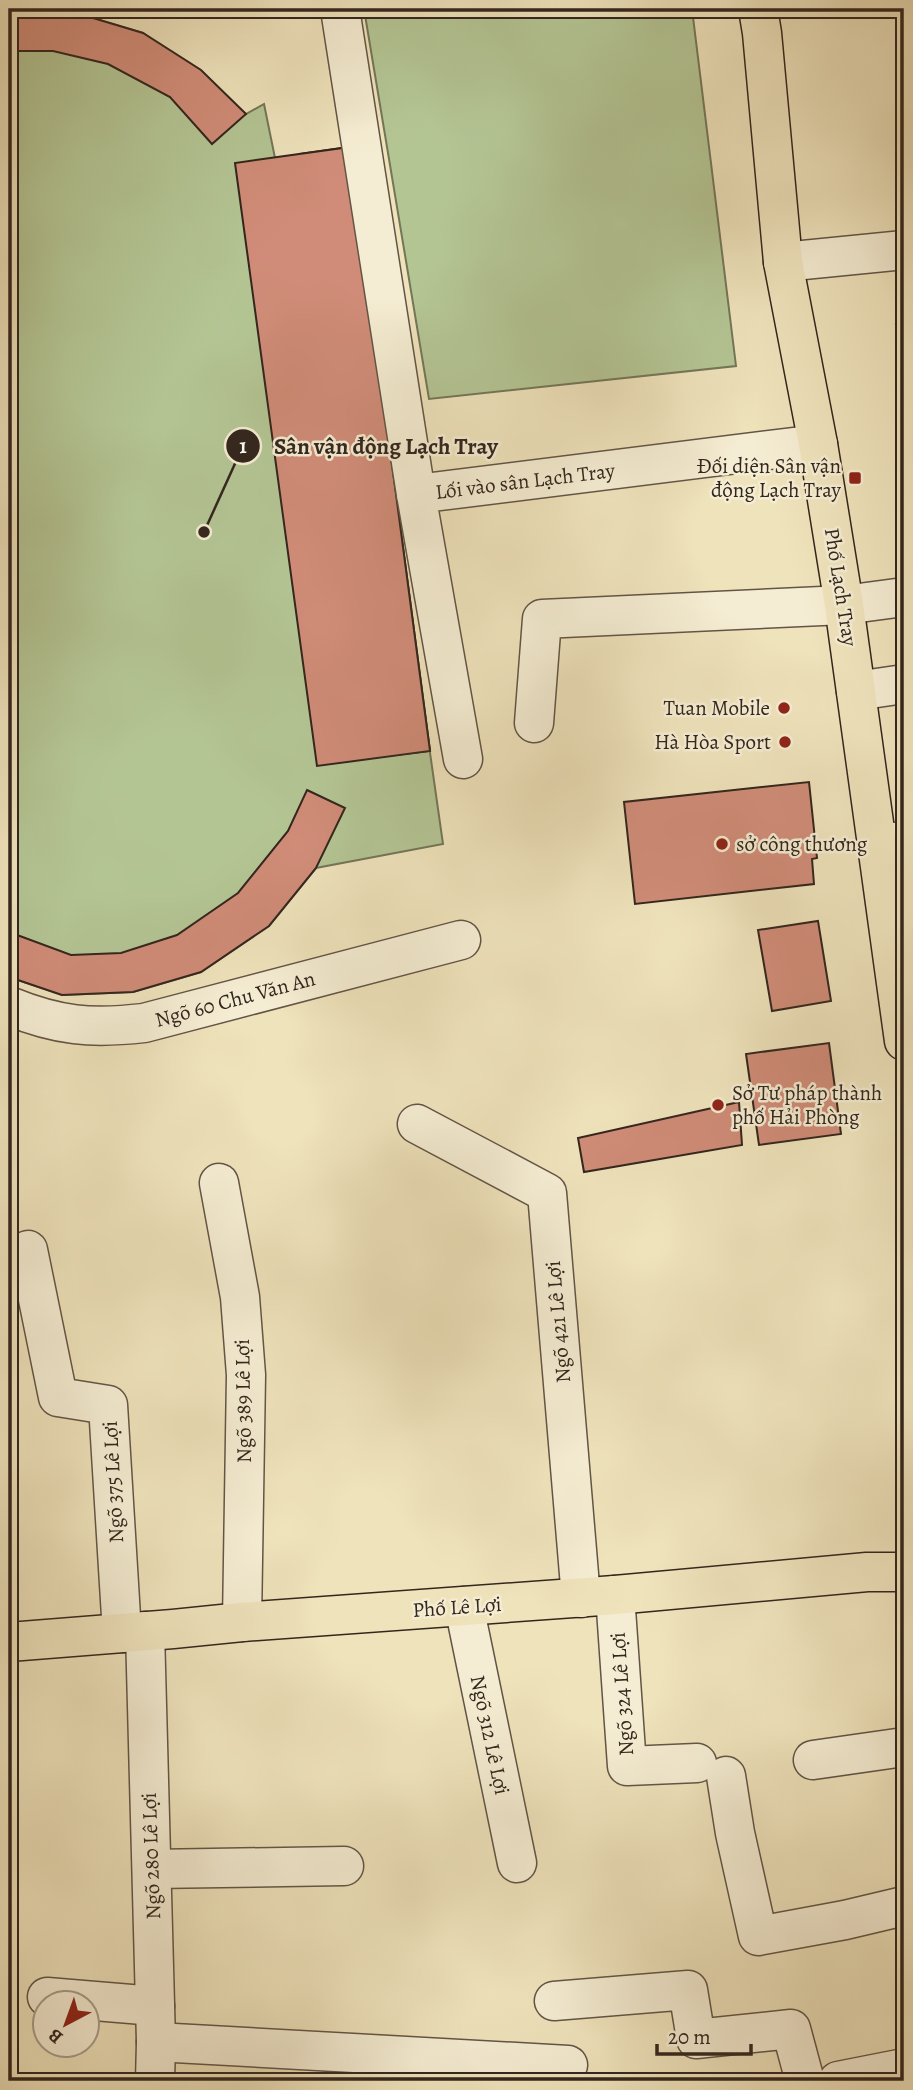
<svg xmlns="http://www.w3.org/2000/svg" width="913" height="2090" viewBox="0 0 913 2090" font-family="Alegreya,serif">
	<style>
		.green { fill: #b4c594; stroke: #747659; stroke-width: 2 }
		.building { fill: #d08c78; stroke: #33261e; stroke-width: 2 }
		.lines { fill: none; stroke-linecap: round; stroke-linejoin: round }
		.minor-casing { stroke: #625546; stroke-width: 41 }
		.major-casing { stroke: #33261e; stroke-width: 41 }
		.minor { stroke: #f5edd3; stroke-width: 38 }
		.major { stroke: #efe3bc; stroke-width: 38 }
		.poi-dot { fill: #8f2418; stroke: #f5edd3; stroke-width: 2.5 }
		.labels { text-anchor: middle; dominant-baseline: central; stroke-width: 5; stroke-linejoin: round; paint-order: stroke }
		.poi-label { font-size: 21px; fill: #33261e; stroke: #f5edd3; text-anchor: end }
		.street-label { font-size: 21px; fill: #33261e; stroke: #f5edd3 }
		.leader { fill: none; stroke: #33261e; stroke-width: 2.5 }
		.callout-dot { fill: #33261e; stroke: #f5edd3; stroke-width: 2.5 }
		.mark-label { font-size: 21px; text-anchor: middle; font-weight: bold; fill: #fff }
		.callout-label { font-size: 23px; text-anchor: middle; font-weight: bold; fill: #33261e; stroke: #f5edd3; stroke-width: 5; stroke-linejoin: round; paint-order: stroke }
	</style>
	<rect width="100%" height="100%" fill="#efe3bc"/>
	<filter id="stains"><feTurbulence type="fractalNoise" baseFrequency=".00286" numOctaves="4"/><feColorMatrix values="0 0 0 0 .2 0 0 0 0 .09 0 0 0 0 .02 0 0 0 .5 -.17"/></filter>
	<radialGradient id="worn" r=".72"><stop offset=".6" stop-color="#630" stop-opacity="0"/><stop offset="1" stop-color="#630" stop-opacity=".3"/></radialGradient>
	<g class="green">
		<path d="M 9,9 L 73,12 L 143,33 L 246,114 L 264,104 L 275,158 L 403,563 L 443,844 L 316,868 L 269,926 L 201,972 L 133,992 L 62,995 L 9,977 Z"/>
		<path d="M 364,9 L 692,9 L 736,366 L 429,399 Z"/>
	</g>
	<g class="building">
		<path d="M 9,9 L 73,12 L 143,33 L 201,70 L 246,114 L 212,144 L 170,97 L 108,64 L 53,51 L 9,51 Z"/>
		<path d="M 350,147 L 430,751 L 379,757 L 299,154 Z"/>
		<path d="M 350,147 L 430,751 L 317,766 L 235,163 Z"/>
		<path d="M 904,315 L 904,331 L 896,324 Z"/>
		<path d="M 809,782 L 817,858 L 812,859 L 814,884 L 635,904 L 624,802 Z"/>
		<path d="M 307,790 L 345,808 L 316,868 L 269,926 L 201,972 L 133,992 L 62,995 L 9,977 L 9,932 L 71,955 L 121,953 L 177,935 L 238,893 L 288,831 Z"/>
		<path d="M 818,921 L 831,1001 L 772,1011 L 758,930 Z"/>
		<path d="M 829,1043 L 841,1134 L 759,1145 L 746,1054 Z"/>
		<path d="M 739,1102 L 742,1145 L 584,1172 L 578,1138 Z"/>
	</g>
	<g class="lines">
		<g class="minor-casing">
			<g id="minor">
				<path d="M 340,9 L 416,494"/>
				<path d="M 783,262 L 904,250"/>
				<path d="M 856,691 L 904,684"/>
				<path d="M 534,723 L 542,619 L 844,605 L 904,597"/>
				<path d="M 463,759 L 416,494 L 818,444"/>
				<path d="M 877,844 L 904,841"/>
				<path d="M 9,1006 C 58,1026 91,1029 144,1023 L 461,940"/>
				<path d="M 417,1124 L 547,1193 L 581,1598"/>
				<path d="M 219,1183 L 240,1297 L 246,1375 L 242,1622"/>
				<path d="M 28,1250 L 58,1397 L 108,1405 L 122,1633"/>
				<path d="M 615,1595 L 627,1766 L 697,1763"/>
				<path d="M 464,1606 L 517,1863"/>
				<path d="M 145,1631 L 156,2042 L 155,2081"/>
				<path d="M 813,1760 L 904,1747"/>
				<path d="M 726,1776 L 735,1833 L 758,1936 L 845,1920 L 904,1906"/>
				<path d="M 152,1869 L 344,1866"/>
				<path d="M 47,1997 L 155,2006"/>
				<path d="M 554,2001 L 688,1990 L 696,2039 L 791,2029 L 805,2081"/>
				<path d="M 156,2042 L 568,2065"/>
				<path d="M 838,2081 L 904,2068"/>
			</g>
		</g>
		<g class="major-casing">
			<g id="major">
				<path d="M 758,9 L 762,33 L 783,262 L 818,444 L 844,605 L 904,1041"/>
				<path d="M 9,1642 L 173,1629 L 242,1622 L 615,1595 L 867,1572 L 904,1572"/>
			</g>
		</g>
		<use href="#minor" class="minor"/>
		<use href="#major" class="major"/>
	</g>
	<g class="poi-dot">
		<rect x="848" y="471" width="14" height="14" rx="3.5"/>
		<circle cx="784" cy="708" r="7"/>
		<circle cx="785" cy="742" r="7"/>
		<circle cx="722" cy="844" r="7"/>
		<circle cx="718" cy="1105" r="7"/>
	</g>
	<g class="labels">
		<g class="poi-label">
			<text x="841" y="466">Đối diện Sân vận<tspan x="841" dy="24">động Lạch Tray</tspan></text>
			<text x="770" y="708">Tuan Mobile</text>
			<text x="771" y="742">Hà Hòa Sport</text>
			<text x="736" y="844" text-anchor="start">sở công thương</text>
			<text x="732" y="1093" text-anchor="start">Sở Tư pháp thành<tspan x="732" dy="24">phố Hải Phòng</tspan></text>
		</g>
		<g class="street-label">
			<text transform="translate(525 481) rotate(-7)">Lối vào sân Lạch Tray</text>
			<text transform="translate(841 587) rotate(81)">Phố Lạch Tray</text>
			<text transform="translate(235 999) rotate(-15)">Ngõ 60 Chu Văn An</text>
			<text transform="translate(558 1322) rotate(-95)">Ngõ 421 Lê Lợi</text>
			<text transform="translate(243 1401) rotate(-91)">Ngõ 389 Lê Lợi</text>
			<text transform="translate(113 1482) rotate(-93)">Ngõ 375 Lê Lợi</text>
			<text transform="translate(457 1607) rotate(-4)">Phố Lê Lợi</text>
			<text transform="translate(622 1694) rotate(-94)">Ngõ 324 Lê Lợi</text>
			<text transform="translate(490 1735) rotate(78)">Ngõ 312 Lê Lợi</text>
			<text transform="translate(151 1856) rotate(-92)">Ngõ 280 Lê Lợi</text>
		</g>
	</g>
	<path class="leader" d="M204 532L243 446"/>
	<g class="callout-dot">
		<circle cx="204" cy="532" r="7"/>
		<circle cx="243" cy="446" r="18"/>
	</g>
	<g class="mark-label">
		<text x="243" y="453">1</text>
	</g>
	<g class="callout-label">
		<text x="386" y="454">Sân vận động Lạch Tray</text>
	</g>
	<rect width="913" height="2090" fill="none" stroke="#efe3bc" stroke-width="35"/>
	<rect x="10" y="10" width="892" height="2069" fill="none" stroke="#33261e" stroke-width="3.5"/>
	<rect x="18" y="18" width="878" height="2055" fill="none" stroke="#33261e" stroke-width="2"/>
	<g transform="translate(66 2024) rotate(221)"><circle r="33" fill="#f5edd3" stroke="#a79d8b" stroke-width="2"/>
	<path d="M0-5L12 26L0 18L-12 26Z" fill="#8f2418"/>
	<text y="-10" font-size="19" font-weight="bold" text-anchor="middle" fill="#33261e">B</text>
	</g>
	<path d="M657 2044v10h94v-10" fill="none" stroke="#33261e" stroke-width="3.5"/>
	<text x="668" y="2044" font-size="21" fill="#33261e" stroke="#f5edd3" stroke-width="5" paint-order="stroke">20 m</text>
	<rect width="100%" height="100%" filter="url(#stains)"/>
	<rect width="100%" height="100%" fill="url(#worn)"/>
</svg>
